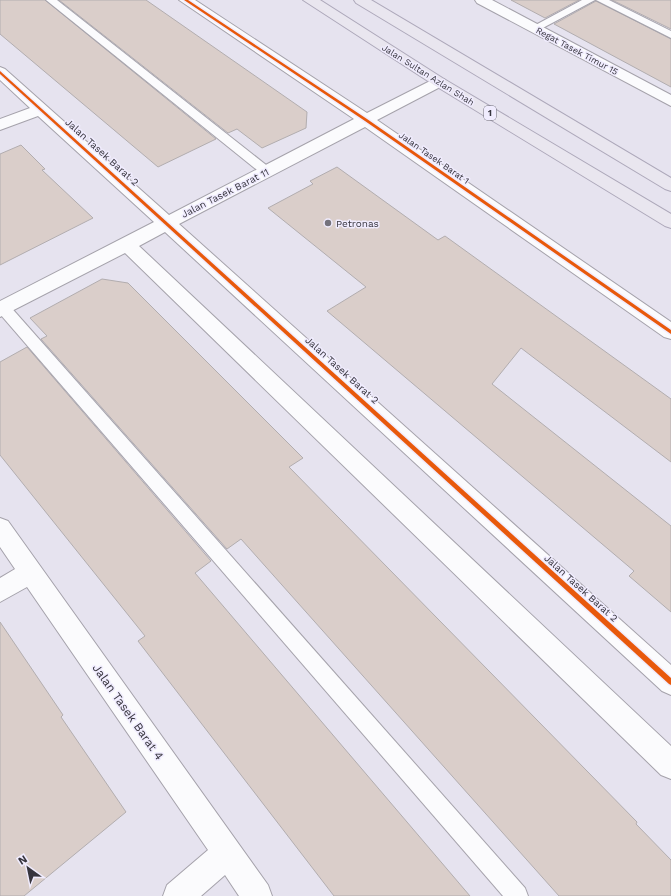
<svg xmlns="http://www.w3.org/2000/svg" width="671" height="896" viewBox="0 0 671 896" font-family="'Work Sans',sans-serif">
	<style>
		.building { fill: #daceca; stroke: #b2adaf }
		.lines { fill: none; stroke-linecap: round; stroke-linejoin: round }
		.lane-casing { stroke: #a5a2ab; stroke-width: 2 }
		.street-casing { stroke: #a5a2ab; stroke-width: 2 }
		.primary-casing { stroke: #ada8ba; stroke-width: 2 }
		.lane { fill: #fbfbfd; fill-rule: evenodd }
		.street { fill: #fbfbfd; fill-rule: evenodd }
		.primary { fill: #e9e6ef; fill-rule: evenodd }
		.cycleway-casing { stroke: #f0ecfe; stroke-width: 3 }
		.cycleway { fill: #e8590c; fill-rule: evenodd }
		.poi-dot { fill: #74727c; stroke: #f0ecfe; stroke-width: 1.5 }
		.labels { text-anchor: middle; dominant-baseline: central; stroke-width: 3; stroke-linejoin: round; paint-order: stroke }
		.far-street-label { font-size: 9px; fill: #37353e; stroke: #f0ecfe }
		.shield { fill: #f0ecfe; stroke: #6e6c78; stroke-width: 1 }
		.shield-label { font-size: 9px; font-weight: bold; fill: #37353e }
		.street-label { font-size: 10px; fill: #37353e; stroke: #f0ecfe }
		.poi-label { font-size: 10px; fill: #37353e; stroke: #f0ecfe; text-anchor: start }
		.near-street-label { font-size: 12px; fill: #37353e; stroke: #f0ecfe }
	</style>
	<rect width="100%" height="100%" fill="#e6e3ef"/>
	<g class="building">
		<path d="M 0,0 L 45,0 L 216,139 L 158,167 L 0,34 Z"/>
		<path d="M 59,0 L 146,0 L 307,112 L 306,128 L 262,148 L 237,129 L 228,133 Z"/>
		<path d="M 511,0 L 579,0 L 545,18 Z"/>
		<path d="M 612,0 L 671,0 L 671,29 Z"/>
		<path d="M 596,1 L 671,39 L 671,87 L 554,24 Z"/>
		<path d="M 21,145 L 45,169 L 42,170 L 93,218 L 0,265 L 0,154 Z"/>
		<path d="M 337,167 L 438,240 L 445,236 L 671,399 L 671,462 L 521,348 L 492,384 L 671,526 L 671,612 L 629,576 L 634,571 L 327,311 L 366,287 L 268,208 L 313,184 L 310,181 Z"/>
		<path d="M 102,279 L 128,283 L 303,458 L 289,467 L 637,822 L 636,824 L 671,860 L 671,896 L 559,896 L 241,539 L 227,549 L 41,339 L 47,336 L 30,318 Z"/>
		<path d="M 27,347 L 211,561 L 195,573 L 470,896 L 334,896 L 138,641 L 145,636 L 0,455 L 0,362 Z"/>
		<path d="M 0,622 L 63,715 L 61,717 L 126,812 L 24,896 L 0,896 Z"/>
	</g>
	<g class="lines">
		<g class="lane-casing">
			<g id="lane">
				<path d="M 46,0 L 57,0 L 270,168 L 272,171 L 270,174 L 262,174 Z"/>
				<path d="M 582,0 L 595,0 L 539,30 L 535,31 L 530,28 Z"/>
				<path d="M 596,0 L 609,0 L 671,31 L 671,38 Z"/>
				<path d="M 3,303 L 8,304 L 525,888 L 528,896 L 503,896 L 0,314 L 0,304 Z"/>
			</g>
		</g>
		<g class="street-casing">
			<g id="street">
				<path d="M 179,0 L 195,0 L 367,113 L 434,79 L 444,79 L 447,82 L 444,85 L 377,120 L 671,322 L 671,339 L 664,337 L 365,127 L 179,224 L 671,665 L 671,695 L 662,691 L 165,232 L 139,246 L 671,746 L 671,779 L 661,775 L 125,253 L 0,317 L 0,301 L 154,222 L 38,116 L 0,130 L 0,119 L 30,108 L 0,80 L 0,67 L 5,69 L 169,215 L 354,119 Z"/>
				<path d="M 475,0 L 492,0 L 671,95 L 671,106 L 477,3 Z"/>
				<path d="M 0,518 L 8,521 L 268,885 L 272,896 L 239,896 L 225,875 L 201,896 L 163,896 L 167,885 L 208,850 L 27,587 L 0,602 L 0,578 L 15,569 L 0,547 Z"/>
			</g>
		</g>
		<g class="primary-casing">
			<g id="primary">
				<path d="M 303,0 L 320,0 L 444,79 L 671,214 L 671,228 L 665,226 L 434,85 Z"/>
				<path d="M 354,0 L 371,0 L 671,178 L 671,191 L 665,189 L 356,3 Z"/>
			</g>
		</g>
		<use href="#lane" class="lane"/>
		<use href="#street" class="street"/>
		<use href="#primary" class="primary"/>
		<g class="cycleway-casing">
			<g id="cycleway">
				<path d="M 184,0 L 188,0 L 367,119 L 671,330 L 671,334 L 365,121 Z"/>
				<path d="M 0,71 L 671,678 L 671,685 L 669,684 L 0,74 Z"/>
			</g>
		</g>
		<use href="#cycleway" class="cycleway"/>
	</g>
	<circle class="poi-dot" cx="328" cy="223" r="4"/>
	<g class="labels">
		<g class="far-street-label">
			<text transform="translate(577 51) rotate(28)">Regat Tasek Timur 15</text>
			<text transform="translate(428 75) rotate(32)">Jalan Sultan Azlan Shah</text>
			<text transform="translate(434 158) rotate(35)">Jalan Tasek Barat 1</text>
		</g>
		<rect class="shield" x="484" y="106" width="12" height="14" rx="3"/>
		<g class="shield-label">
			<text x="490" y="113">1</text>
		</g>
		<g class="street-label">
			<text transform="translate(102 152) rotate(42)">Jalan Tasek Barat 2</text>
			<text transform="translate(225 193) rotate(-27)">Jalan Tasek Barat 11</text>
			<text transform="translate(342 370) rotate(42)">Jalan Tasek Barat 2</text>
			<text transform="translate(581 588) rotate(42)">Jalan Tasek Barat 2</text>
		</g>
		<g class="poi-label">
			<text x="336" y="223">Petronas</text>
		</g>
		<g class="near-street-label">
			<text transform="translate(128 712) rotate(55)">Jalan Tasek Barat 4</text>
		</g>
	</g>
	<g transform="translate(28 868) rotate(327)" stroke="#f0ecfe" stroke-width="3" paint-order="stroke">
	<path d="M0-3L7 15L0 10L-7 15Z" fill="#37353e"/>
	<text y="-6" font-size="11" font-weight="bold" text-anchor="middle" fill="#37353e">N</text>
	</g>
</svg>
